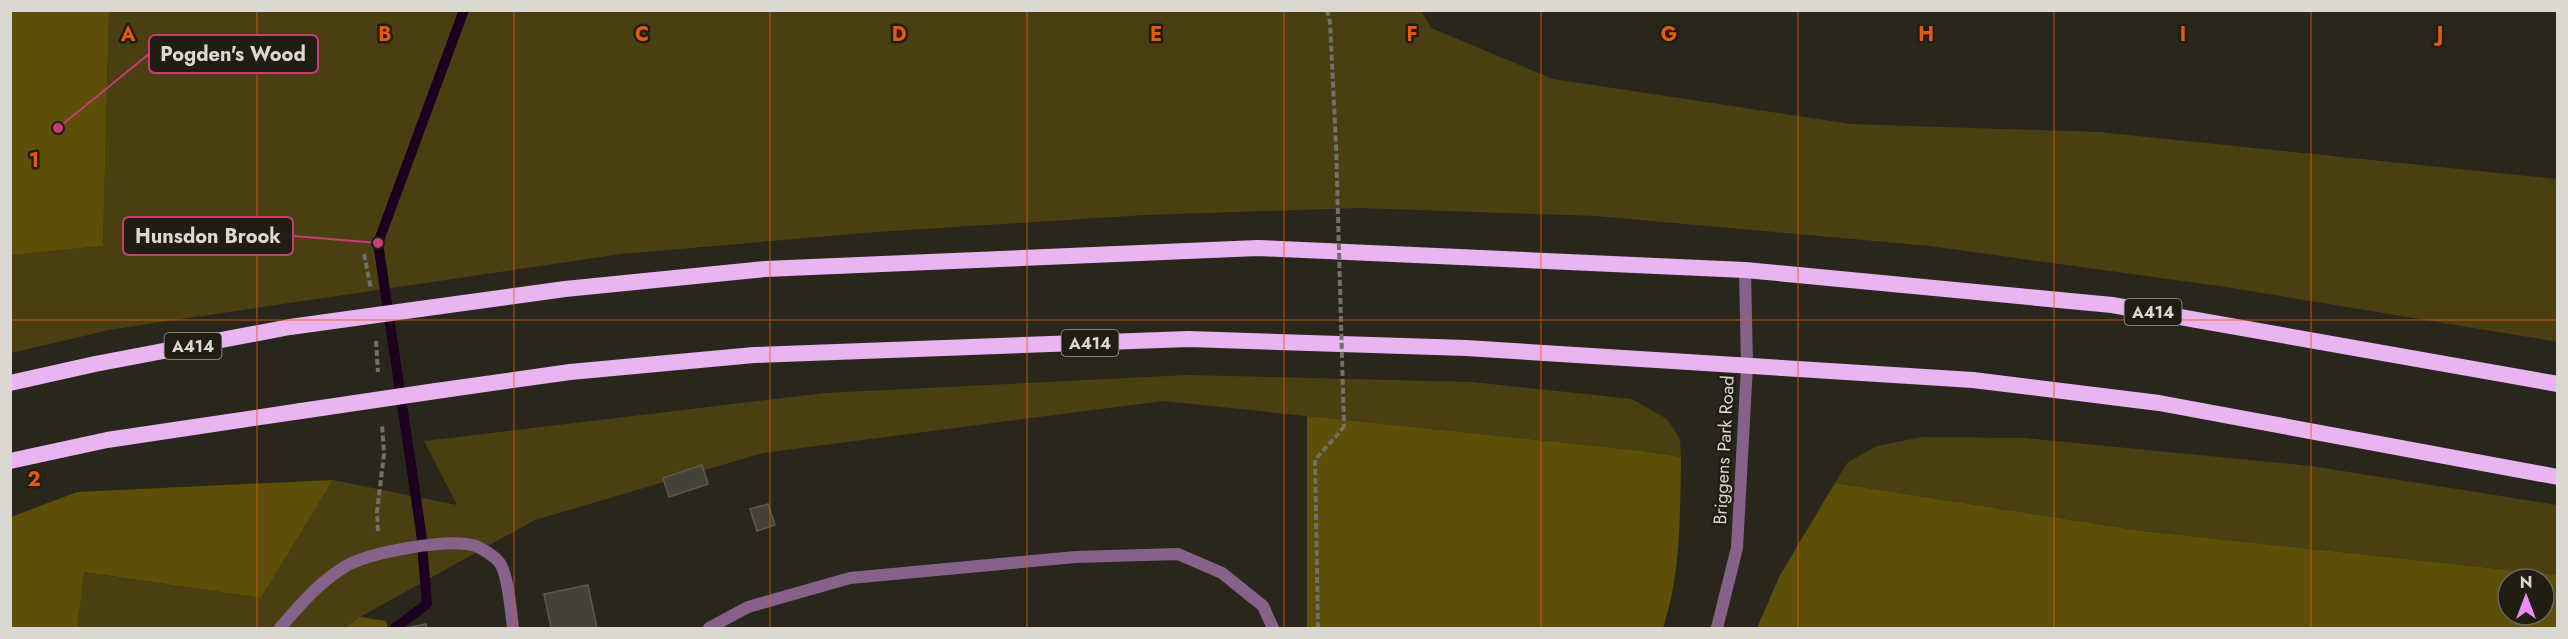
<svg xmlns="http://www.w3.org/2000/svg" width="2568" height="639" viewBox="0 0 2568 639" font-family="Jost,sans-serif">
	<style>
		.green { fill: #493f11 }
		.forest { fill: #5d4e08; fill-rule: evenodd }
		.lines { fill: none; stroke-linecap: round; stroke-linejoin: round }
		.stream { stroke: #1b0020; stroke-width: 10 }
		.building { fill: #444135; stroke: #5b584c; stroke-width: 1.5 }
		.path { stroke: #727067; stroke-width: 4; stroke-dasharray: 6 3; stroke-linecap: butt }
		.service { stroke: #86628a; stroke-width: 12 }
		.minor { stroke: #86628a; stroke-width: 12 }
		.trunk { stroke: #eab4f2; stroke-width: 16 }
		.path-bridge { stroke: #727067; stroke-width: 4; stroke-dasharray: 6 3; stroke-linecap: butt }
		.trunk-bridge { stroke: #eab4f2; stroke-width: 16 }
		.grid { fill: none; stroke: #e8590c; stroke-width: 1.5; stroke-opacity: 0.55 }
		.labels { text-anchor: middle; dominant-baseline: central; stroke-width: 5; stroke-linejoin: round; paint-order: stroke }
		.shield { fill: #201d13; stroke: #a2a098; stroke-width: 1.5 }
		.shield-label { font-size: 16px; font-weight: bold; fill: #dad8d1 }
		.street-label { font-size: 18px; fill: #dad8d1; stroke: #201d13 }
		.grid-label { font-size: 20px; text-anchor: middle; font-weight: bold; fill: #e8590c; stroke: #201d13; stroke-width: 5; stroke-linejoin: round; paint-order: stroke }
		.leader { fill: none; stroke: #c73e73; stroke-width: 2 }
		.callout-dot { fill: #c73e73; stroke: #201d13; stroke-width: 2 }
		.callout { fill: #201d13; stroke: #c73e73; stroke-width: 2 }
		.callout-label { font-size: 20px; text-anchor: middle; font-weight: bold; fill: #dad8d1 }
	</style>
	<rect width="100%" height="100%" fill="#29271c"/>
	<g class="green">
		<path d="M 1421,10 L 1431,28 L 1553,79 L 1851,124 L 2099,132 L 2557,179 L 2558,342 L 2226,287 L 1930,246 L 1596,216 L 1360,208 L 1145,215 L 876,232 L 621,254 L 114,329 L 11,353 L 10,255 L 103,246 L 109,11 Z"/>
		<path d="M 1187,375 L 1472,382 L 1632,399 L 1667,419 L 1680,439 L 1681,457 L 1643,451 L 1163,401 L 763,453 L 535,520 L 360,617 L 353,628 L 77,628 L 83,572 L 261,598 L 333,480 L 457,505 L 424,441 L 825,393 Z"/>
		<path d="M 1922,437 L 2025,438 L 2311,466 L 2557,505 L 2557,575 L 2142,531 L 1835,483 L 1848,462 L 1877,446 Z"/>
	</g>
	<g class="forest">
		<path d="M 11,10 L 109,11 L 103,246 L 11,255 Z"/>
		<path d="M 1307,416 L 1643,451 L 1681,457 C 1680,514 1681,574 1663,628 L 1307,628 Z"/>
		<path d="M 333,480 L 261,598 L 84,572 L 77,628 L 11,628 L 11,517 L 77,492 Z"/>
		<path d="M 1835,483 L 2142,531 L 2557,575 L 2557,628 L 1757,628 L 1780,575 ZM 2508,579 L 2544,579 L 2544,615 L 2508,615 Z"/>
		<path d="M 360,617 L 386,621 L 388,628 L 345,628 Z"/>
	</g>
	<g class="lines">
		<path class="stream" d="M 395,628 L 427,604 L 421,532 L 378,243 L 464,10"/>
	</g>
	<g class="building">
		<path d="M 702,465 L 708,484 L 669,497 L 663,478 Z"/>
		<path d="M 768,504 L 775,525 L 757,531 L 750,509 Z"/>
		<path d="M 588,585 L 597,628 L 551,628 L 544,594 Z"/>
		<path d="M 426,624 L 427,628 L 406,628 Z"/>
	</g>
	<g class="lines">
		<g class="path">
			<path d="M 1327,10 L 1330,22 L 1336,145"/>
			<path d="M 364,254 L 371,289"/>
			<path d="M 376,341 L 378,372"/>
			<path d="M 378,531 L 377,512 L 384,454 L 382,425"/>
			<path d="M 1318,628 L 1315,460 L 1344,427"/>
		</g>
		<g class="service">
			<path d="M 280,628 C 301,604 318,583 346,566 C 371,552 444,539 472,545 C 479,546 494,556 499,562 C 508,572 511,613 513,628"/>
			<path d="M 709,628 L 748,607 L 850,578 L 1076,557 L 1178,554 L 1222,573 L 1263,606 L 1273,628"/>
		</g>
		<path class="minor" d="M 1717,628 L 1737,548 L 1747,366 L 1745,270"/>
		<g class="trunk">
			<path d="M 420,309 L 565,289 L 765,269 L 1258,248 L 1745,270 L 2112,305 L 2558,384"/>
			<path d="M 10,383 L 95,364 L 290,327"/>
			<path d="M 436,391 L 570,372 L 754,355 L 1189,339 L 1466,348 L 1973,380 L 2159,403 L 2558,477"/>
			<path d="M 10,461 L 107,440 L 301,411"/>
		</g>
		<path class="path-bridge" d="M 1336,145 L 1344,427"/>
		<g class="trunk-bridge">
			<path d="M 290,327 L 420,309"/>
			<path d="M 301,411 L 436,391"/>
		</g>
	</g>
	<path class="grid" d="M 257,10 L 257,628M 514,10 L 514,628M 770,10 L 770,628M 1027,10 L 1027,628M 1284,10 L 1284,628M 1541,10 L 1541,628M 1798,10 L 1798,628M 2054,10 L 2054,628M 2311,10 L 2311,628M 10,320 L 2558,320"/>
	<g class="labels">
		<g class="shield">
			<rect x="2124.5" y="299" width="57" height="26" rx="4.5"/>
			<rect x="1061.5" y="330" width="57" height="26" rx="4.5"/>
			<rect x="164.5" y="333" width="57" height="26" rx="4.5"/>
		</g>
		<g class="shield-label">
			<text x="2153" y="312">A414</text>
			<text x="1090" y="343">A414</text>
			<text x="193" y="346">A414</text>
		</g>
		<g class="street-label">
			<text transform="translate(1724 450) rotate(-87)">Briggens Park Road</text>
		</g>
	</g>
	<g class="grid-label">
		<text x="128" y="41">A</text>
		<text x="385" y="41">B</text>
		<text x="642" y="41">C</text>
		<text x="899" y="41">D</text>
		<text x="1156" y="41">E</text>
		<text x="1412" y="41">F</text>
		<text x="1669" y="41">G</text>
		<text x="1926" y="41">H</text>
		<text x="2183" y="41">I</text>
		<text x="2440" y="41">J</text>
		<text x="34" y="167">1</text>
		<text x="34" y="486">2</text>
	</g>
	<path class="leader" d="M58 128L149 54M378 243L293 236"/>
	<g class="callout-dot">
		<circle cx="58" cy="128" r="6"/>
		<circle cx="378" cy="243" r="6"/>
	</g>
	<g class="callout">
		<rect x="149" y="35" width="169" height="38" rx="6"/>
		<rect x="123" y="217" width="170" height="38" rx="6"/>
	</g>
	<g class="callout-label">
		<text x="233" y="61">Pogden's Wood</text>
		<text x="208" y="243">Hunsdon Brook</text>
	</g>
	<rect width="2568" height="639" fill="none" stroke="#dad8d1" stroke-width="24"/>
	<g transform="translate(2526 597)"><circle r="28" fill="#201d13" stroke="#6a685f" stroke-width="1.5"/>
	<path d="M0-4.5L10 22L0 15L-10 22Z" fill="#ed8cf9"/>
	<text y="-9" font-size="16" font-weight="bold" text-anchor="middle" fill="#dad8d1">N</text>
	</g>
</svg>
